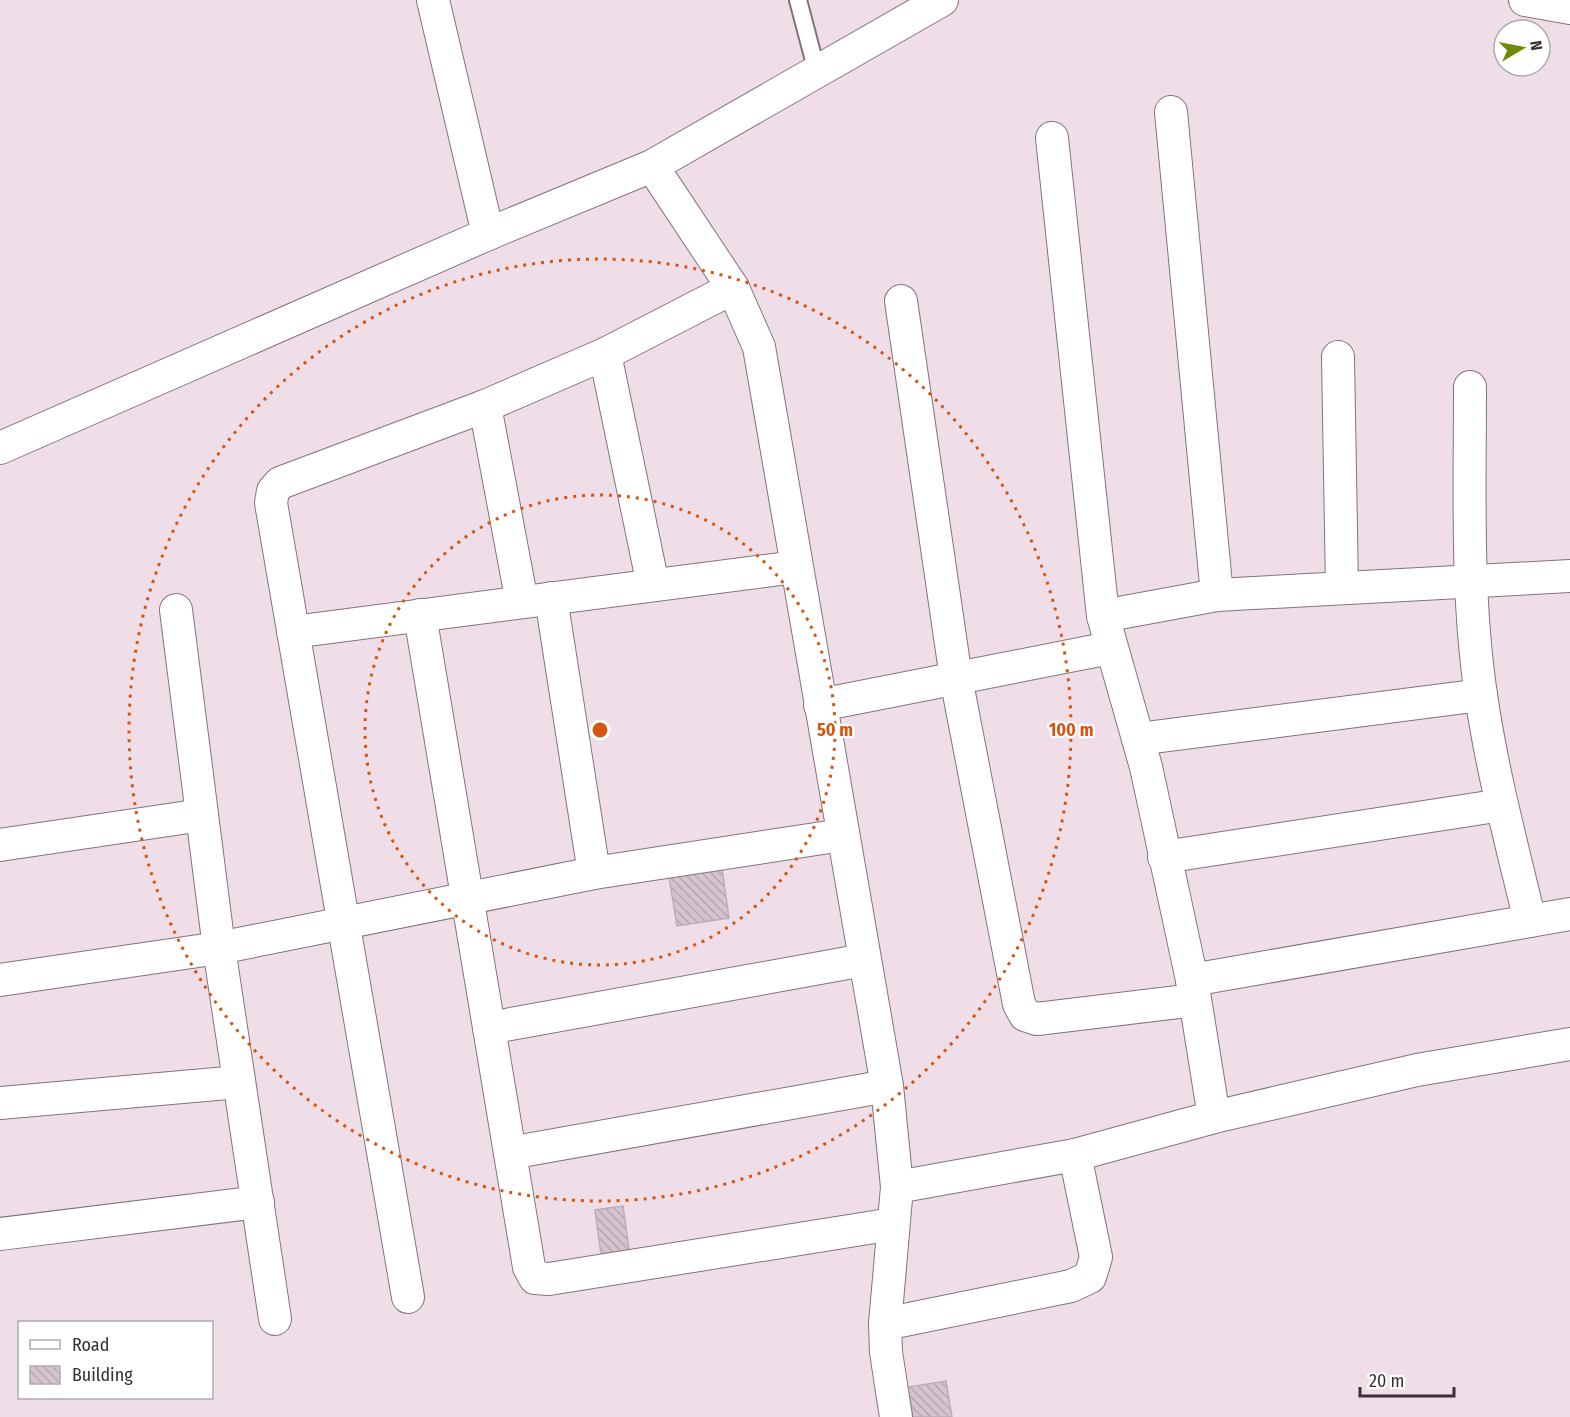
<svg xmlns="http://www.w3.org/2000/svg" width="1570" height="1417" viewBox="0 0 1570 1417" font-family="'Fira Sans Condensed',sans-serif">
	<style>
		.building { fill: url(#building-back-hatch); stroke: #bdadb6; stroke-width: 1.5 }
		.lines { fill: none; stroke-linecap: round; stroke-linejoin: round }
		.service-casing { stroke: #83747c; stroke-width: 20 }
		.minor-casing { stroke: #83747c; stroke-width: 34 }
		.service { stroke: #fff; stroke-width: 16 }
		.minor { stroke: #fff; stroke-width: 32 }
		.ring { fill: none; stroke: #d65510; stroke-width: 3; stroke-dasharray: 3 6 }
		.centre { fill: #d65510; stroke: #fff; stroke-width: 3 }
		.ring-label { font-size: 18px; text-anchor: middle; font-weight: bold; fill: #d65510; stroke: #fff; stroke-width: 4.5; stroke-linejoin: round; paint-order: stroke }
	</style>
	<defs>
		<pattern id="building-back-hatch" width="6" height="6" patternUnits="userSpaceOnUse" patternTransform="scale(1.5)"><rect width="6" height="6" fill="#d5c4cd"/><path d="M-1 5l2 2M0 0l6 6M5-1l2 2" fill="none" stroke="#b7a9b1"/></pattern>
	</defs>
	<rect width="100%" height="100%" fill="#efdee7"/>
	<g class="building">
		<path d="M 722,869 L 729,918 L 677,926 L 669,877 Z"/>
		<path d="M 623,1206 L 630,1257 L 602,1262 L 595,1210 Z"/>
		<path d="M 946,1381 L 952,1417 L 913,1417 L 908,1387 Z"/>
	</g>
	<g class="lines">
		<g class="service-casing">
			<path id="service" d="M 798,0 L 817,72"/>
		</g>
		<g class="minor-casing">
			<g id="minor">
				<path d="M 433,0 L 488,234"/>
				<path d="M 1525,0 L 1570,8"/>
				<path d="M 1171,112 L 1217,595"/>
				<path d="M 1052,138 L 1103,616 L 1146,767 L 1192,980 L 1214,1117"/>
				<path d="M 652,166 L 733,288 L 759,347 L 887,1086 L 897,1187 L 885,1324 L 886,1352 L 896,1417"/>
				<path d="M 901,301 L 956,678 L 1019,1004 L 1025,1015 L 1037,1019 L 1195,1000"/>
				<path d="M 605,354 L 653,585"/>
				<path d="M 1338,357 L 1342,588"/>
				<path d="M 1470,387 C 1470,489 1466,594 1481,695 C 1492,771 1512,846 1530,921"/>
				<path d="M 485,406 L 522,602"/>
				<path d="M 0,448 L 488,234 L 652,166 L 942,0"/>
				<path d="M 551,598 L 594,873"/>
				<path d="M 176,610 L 219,948 L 275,1319"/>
				<path d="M 420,615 L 529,1267 L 535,1278 L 549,1279 L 893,1224"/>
				<path d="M 1103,616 L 1217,595 L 1570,576"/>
				<path d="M 293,632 L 796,567"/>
				<path d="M 820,705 L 1110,648"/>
				<path d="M 1138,739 L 1481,695"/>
				<path d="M 0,845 L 202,815"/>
				<path d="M 1164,857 L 1502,805"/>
				<path d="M 0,980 L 219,948 L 594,873 L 842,835"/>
				<path d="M 1192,980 L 1570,914"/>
				<path d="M 489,1028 L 864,960"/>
				<path d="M 0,1103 L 239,1082"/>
				<path d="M 510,1153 L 887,1086"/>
				<path d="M 897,1187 L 1075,1155 L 1214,1117 L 1417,1070 L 1570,1044"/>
				<path d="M 0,1234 L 258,1202"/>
				<path d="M 408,1297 L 271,503 L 273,491 L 280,483 L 485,406 L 605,354 L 733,288"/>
				<path d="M 885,1324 L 1071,1286 L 1090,1277 L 1096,1257 L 1075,1155"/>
			</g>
		</g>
		<use href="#service" class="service"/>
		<use href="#minor" class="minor"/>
	</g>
	<g class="ring">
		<circle cx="600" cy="730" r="235"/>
		<circle cx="600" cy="730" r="471"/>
	</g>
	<circle cx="600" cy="730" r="9" class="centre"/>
	<g class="ring-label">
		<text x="835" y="736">50 m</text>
		<text x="1071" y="736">100 m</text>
	</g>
	<rect x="18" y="1321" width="195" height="78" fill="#ffffff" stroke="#afacae" stroke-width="1.5"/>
	<rect x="30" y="1340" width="30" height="9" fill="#ffffff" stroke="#afacae" stroke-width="1.5"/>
	<text x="72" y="1351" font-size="18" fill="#373034">Road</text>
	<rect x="30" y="1366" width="30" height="18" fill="url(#building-back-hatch)" stroke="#afacae" stroke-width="1.5"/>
	<text x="72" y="1381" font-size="18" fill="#373034">Building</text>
	<g transform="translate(1522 48) rotate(80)"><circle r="28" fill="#ffffff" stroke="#afacae" stroke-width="1.5"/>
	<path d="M0-4.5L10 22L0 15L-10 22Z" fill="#6c8b09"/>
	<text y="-9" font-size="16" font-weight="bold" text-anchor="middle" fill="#373034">N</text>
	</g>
	<path d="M1360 1387v9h94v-9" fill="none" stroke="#373034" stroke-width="3"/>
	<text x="1369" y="1387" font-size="18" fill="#373034" stroke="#ffffff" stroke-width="4.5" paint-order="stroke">20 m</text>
</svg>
